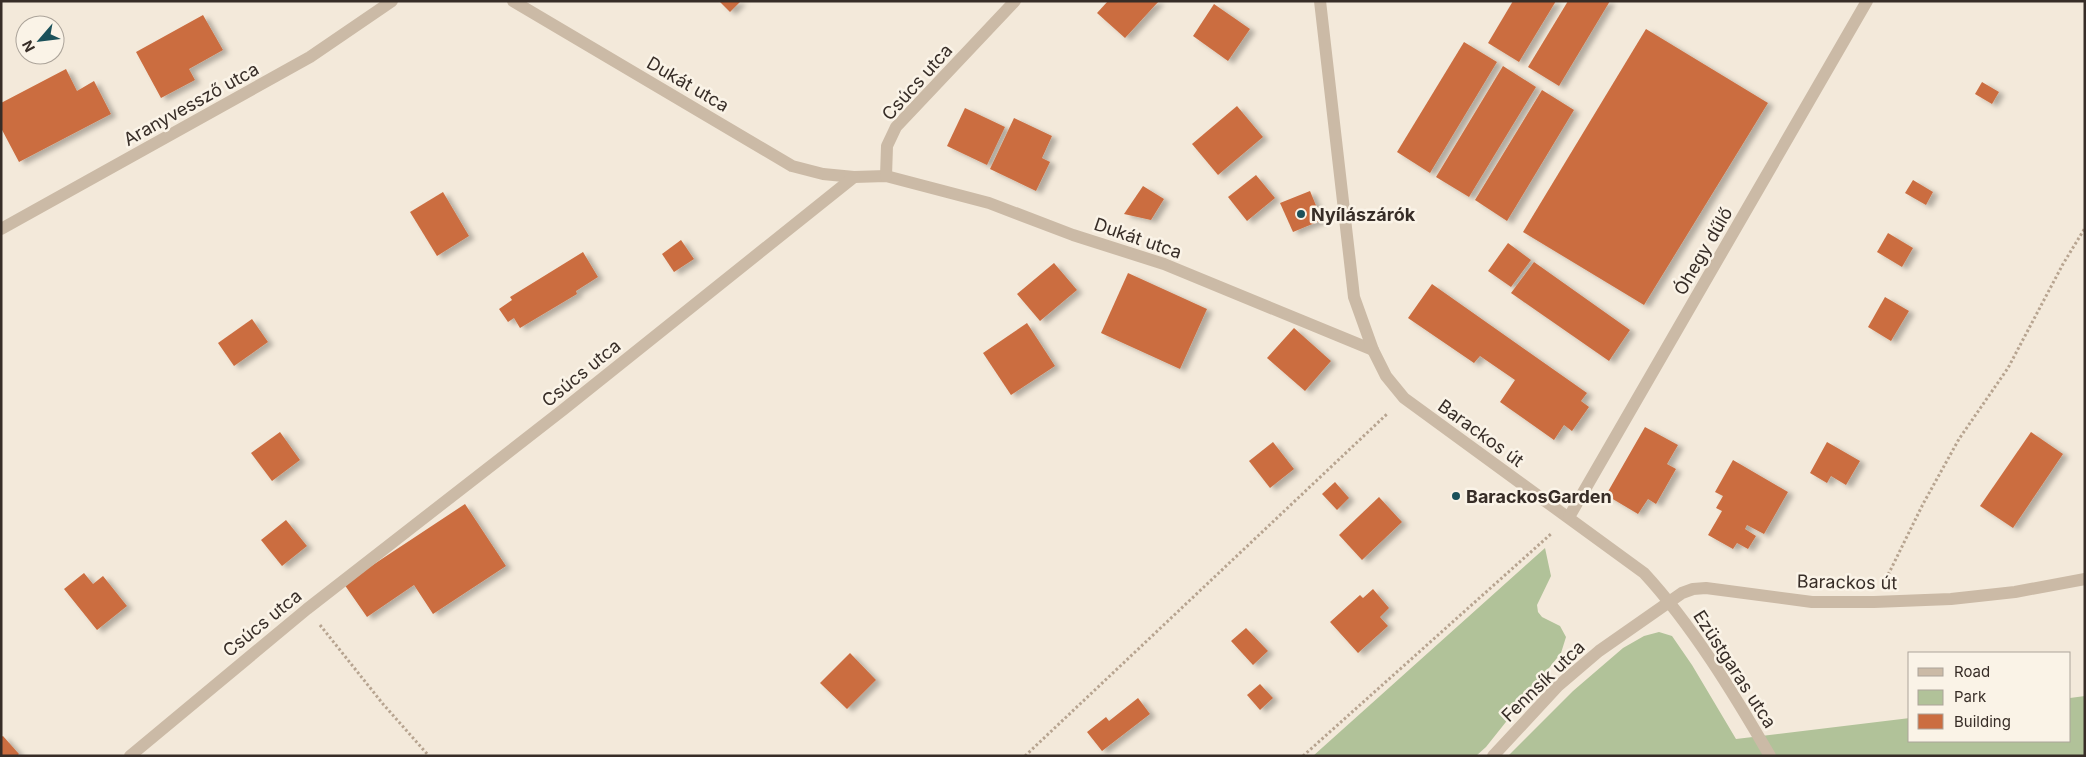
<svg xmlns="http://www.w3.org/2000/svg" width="2086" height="757" viewBox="0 0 2086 757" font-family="Inter,sans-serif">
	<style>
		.green { fill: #b1c299 }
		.building { fill: #cb6d40; filter: url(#shadow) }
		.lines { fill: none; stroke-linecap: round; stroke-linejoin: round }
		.path { stroke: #b7a490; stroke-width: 3; stroke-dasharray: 2.5 2.5; stroke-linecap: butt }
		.street { stroke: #cbbaa6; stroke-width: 12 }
		.poi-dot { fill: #1b515a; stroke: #faf3e7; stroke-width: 2 }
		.labels { text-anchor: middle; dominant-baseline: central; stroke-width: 5; stroke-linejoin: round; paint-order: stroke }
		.street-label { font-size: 18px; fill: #372d27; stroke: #faf3e7 }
		.poi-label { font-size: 18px; font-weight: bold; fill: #372d27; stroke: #faf3e7; text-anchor: start }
	</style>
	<defs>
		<filter id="shadow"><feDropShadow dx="5.5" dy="3" stdDeviation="2.5" flood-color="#0004"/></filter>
	</defs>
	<rect width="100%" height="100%" fill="#f3e9da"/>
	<g class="green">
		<path d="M 1545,548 L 1551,576 L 1537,605 L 1538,612 L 1542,617 L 1560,626 L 1566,637 L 1561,653 L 1486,747 L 1476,756 L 1313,756 Z"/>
		<path d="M 1659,632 L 1672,636 L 1692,665 L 1736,739 L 1910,718 L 1910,741 L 2070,741 L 2070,698 L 2085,696 L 2085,756 L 1508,756 L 1573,691 L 1623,648 L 1644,636 Z"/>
	</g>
	<g class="building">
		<path d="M 719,1 L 741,1 L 730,12 Z"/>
		<path d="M 1108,1 L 1159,1 L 1125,38 L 1097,13 Z"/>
		<path d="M 1513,1 L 1556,1 L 1519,62 L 1488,43 Z"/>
		<path d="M 1568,1 L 1610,1 L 1559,86 L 1528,67 Z"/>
		<path d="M 1214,4 L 1250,29 L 1228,61 L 1193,36 Z"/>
		<path d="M 203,15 L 223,50 L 189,69 L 195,80 L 161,98 L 136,52 Z"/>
		<path d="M 1646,29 L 1768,103 L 1644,305 L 1523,232 Z"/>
		<path d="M 1464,42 L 1497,62 L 1430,173 L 1397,152 Z"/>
		<path d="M 1503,66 L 1536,87 L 1469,197 L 1436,177 Z"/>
		<path d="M 66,69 L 77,91 L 94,81 L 111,114 L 19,162 L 1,128 L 1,103 Z"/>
		<path d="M 1982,82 L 1999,92 L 1992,104 L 1975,94 Z"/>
		<path d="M 1542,90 L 1574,110 L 1507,221 L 1475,200 Z"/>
		<path d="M 1237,106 L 1263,137 L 1218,175 L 1192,144 Z"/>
		<path d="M 965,108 L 1005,127 L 987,165 L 947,146 Z"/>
		<path d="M 1014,118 L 1052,136 L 1042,158 L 1050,162 L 1036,191 L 990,169 Z"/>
		<path d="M 1256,175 L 1275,198 L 1247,221 L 1228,197 Z"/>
		<path d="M 1913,180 L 1933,192 L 1926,205 L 1905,193 Z"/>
		<path d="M 1143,186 L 1164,199 L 1151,220 L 1124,214 Z"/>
		<path d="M 1310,191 L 1322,220 L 1293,232 L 1280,203 Z"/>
		<path d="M 443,192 L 469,236 L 437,256 L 410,212 Z"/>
		<path d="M 1888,233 L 1913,248 L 1902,267 L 1877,252 Z"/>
		<path d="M 681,240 L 694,259 L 674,272 L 662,254 Z"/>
		<path d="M 1508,243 L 1531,260 L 1511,287 L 1488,271 Z"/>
		<path d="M 583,252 L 598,277 L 576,291 L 577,294 L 520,328 L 514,318 L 508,322 L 499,309 L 512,300 L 510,297 Z"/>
		<path d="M 1534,262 L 1630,330 L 1609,361 L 1511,293 Z"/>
		<path d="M 1054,263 L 1077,290 L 1040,321 L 1017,294 Z"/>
		<path d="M 1128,273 L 1207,309 L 1180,369 L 1101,333 Z"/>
		<path d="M 1432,284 L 1587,393 L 1581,401 L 1589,407 L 1572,431 L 1564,425 L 1554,440 L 1500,402 L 1515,380 L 1480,356 L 1474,363 L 1408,318 Z"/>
		<path d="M 1885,297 L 1909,311 L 1891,341 L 1868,327 Z"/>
		<path d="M 252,319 L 268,342 L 234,366 L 218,343 Z"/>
		<path d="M 1027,323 L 1055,366 L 1011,395 L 983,353 Z"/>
		<path d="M 1294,328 L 1331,361 L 1305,391 L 1267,358 Z"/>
		<path d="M 1645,427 L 1678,445 L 1667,464 L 1676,469 L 1656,504 L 1648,499 L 1638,514 L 1606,495 Z"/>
		<path d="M 280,432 L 300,460 L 272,481 L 251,453 Z"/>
		<path d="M 2031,432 L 2063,454 L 2013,528 L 1980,506 Z"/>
		<path d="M 1273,442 L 1294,469 L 1270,488 L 1249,461 Z"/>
		<path d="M 1827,442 L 1860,461 L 1846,485 L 1831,476 L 1827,483 L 1810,473 Z"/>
		<path d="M 1733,460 L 1788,492 L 1764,534 L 1747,525 L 1745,529 L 1756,536 L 1748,549 L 1737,543 L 1733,549 L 1708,535 L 1722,511 L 1716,508 L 1723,496 L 1715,492 Z"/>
		<path d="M 1335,482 L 1349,498 L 1337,510 L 1322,494 Z"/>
		<path d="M 1379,497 L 1402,522 L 1362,560 L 1339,535 Z"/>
		<path d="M 465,504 L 506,566 L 433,614 L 414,585 L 367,617 L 344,584 Z"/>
		<path d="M 286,520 L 307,546 L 282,566 L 261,540 Z"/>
		<path d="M 84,573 L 93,584 L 103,576 L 127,606 L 97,630 L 64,589 Z"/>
		<path d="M 1373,589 L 1389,608 L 1380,617 L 1388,626 L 1358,653 L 1330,622 L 1360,595 L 1363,598 Z"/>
		<path d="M 1246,628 L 1268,651 L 1253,665 L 1231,641 Z"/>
		<path d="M 850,653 L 876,680 L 847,709 L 820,683 Z"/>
		<path d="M 1260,684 L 1273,698 L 1260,710 L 1247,695 Z"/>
		<path d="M 1138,698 L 1150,714 L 1102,751 L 1087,732 L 1106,717 L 1109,721 Z"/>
		<path d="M 3,736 L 19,754 L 17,756 L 1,756 L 1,737 Z"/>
	</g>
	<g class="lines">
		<g class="path">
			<path d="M 1886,579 L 1923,504 L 1959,439 L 2008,368 L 2063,264 L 2085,228"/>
			<path d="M 320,625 L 383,704 L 429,756"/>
			<path d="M 1025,756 L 1387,414"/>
			<path d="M 1303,756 L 1552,533"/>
		</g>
		<g class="street">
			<path d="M 513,1 L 792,166 L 823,174 L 854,177 L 886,176 L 989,203 L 1073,235 L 1164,264 L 1373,350"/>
			<path d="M 1320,1 L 1354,297 L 1373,350 L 1386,376 L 1404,398 L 1644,573 C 1692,625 1734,694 1770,756"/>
			<path d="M 886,176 L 887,146 L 896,127 L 1015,1"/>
			<path d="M 1,229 L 310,57 L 392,1"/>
			<path d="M 1569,517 L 1867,1"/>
			<path d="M 130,756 L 307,609 L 564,409 L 854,177"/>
			<path d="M 1493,756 L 1558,686 L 1599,651 L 1682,593 L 1693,589 L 1706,588 L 1812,602 L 1874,602 L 1951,599 L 2015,592 L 2085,579"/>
		</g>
	</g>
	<g class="poi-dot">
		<circle cx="1301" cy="214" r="5"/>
		<circle cx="1456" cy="496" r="5"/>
	</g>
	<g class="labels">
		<g class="street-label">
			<text transform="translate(917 82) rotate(-48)">Csúcs utca</text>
			<text transform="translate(688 84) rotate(30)">Dukát utca</text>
			<text transform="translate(191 104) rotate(-29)">Aranyvessző utca</text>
			<text transform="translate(1138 238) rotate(19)">Dukát utca</text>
			<text transform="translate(1703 251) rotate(-60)">Óhegy dűlő</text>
			<text transform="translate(581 373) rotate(-39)">Csúcs utca</text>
			<text transform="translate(1481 433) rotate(36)">Barackos út</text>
			<text transform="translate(1847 582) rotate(1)">Barackos út</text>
			<text transform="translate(262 623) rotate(-39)">Csúcs utca</text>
			<text transform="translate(1735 669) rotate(57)">Ezüstgaras utca</text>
			<text transform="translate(1543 681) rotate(-44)">Fennsík utca</text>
		</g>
		<g class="poi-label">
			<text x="1311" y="214">Nyílászárók</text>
			<text x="1466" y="496">BarackosGarden</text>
		</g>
	</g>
	<rect width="2086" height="757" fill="none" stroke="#372d27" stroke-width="5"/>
	<rect x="1908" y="652" width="162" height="90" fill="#faf3e7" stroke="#aca49a"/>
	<rect x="1918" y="668" width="25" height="8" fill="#cbbaa6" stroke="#aca49a"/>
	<text x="1954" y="677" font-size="15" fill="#372d27">Road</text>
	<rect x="1918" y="690" width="25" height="15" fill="#b1c299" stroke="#aca49a"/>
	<text x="1954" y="702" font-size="15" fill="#372d27">Park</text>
	<rect x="1918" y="714" width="25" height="15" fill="#cb6d40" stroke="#aca49a"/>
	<text x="1954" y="727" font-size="15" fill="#372d27">Building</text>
	<g transform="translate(40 40) rotate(242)"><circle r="24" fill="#faf3e7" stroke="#aca49a"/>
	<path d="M0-4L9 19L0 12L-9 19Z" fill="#1b515a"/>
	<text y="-8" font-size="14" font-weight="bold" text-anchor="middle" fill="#372d27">N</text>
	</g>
</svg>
